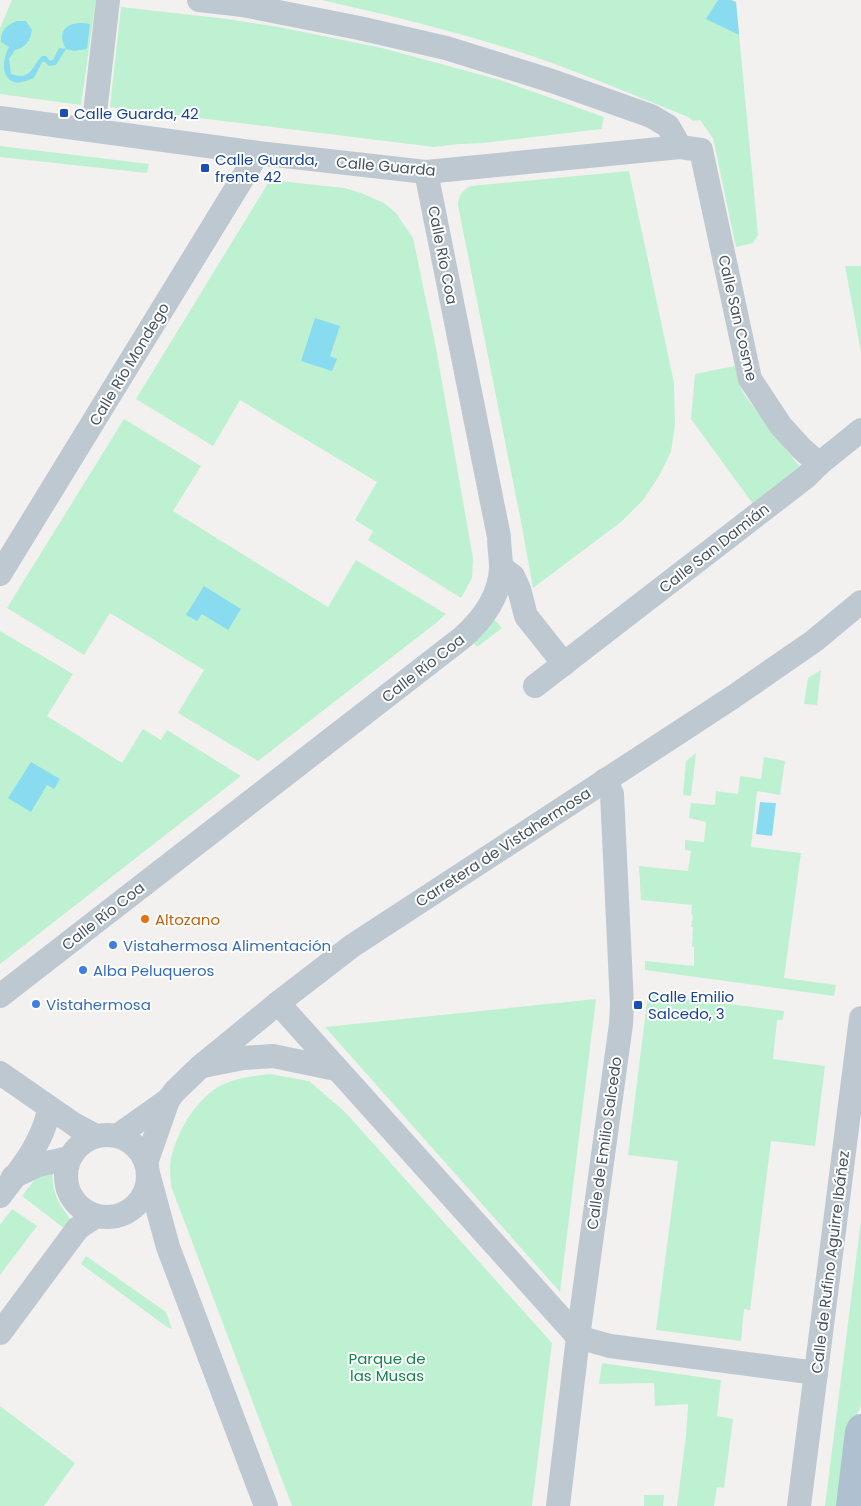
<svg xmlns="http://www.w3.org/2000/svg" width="861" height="1506" viewBox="0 0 861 1506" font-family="Poppins,sans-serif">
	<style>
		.green { fill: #bef1d1 }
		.water { fill: #89dcf0 }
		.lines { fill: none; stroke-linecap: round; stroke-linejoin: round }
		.street { stroke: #bec8d0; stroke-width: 24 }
		.primary { stroke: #afc0d0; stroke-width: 28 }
		.transit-dot { fill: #1a4fb4; stroke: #fff; stroke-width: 2 }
		.food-dot { fill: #e8710a; stroke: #fff; stroke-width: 2 }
		.shop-dot { fill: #3f7fe0; stroke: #fff; stroke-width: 2 }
		.labels { text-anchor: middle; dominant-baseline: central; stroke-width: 4; stroke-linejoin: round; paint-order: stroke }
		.transit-label { font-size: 15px; fill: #164399; stroke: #fff; text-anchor: start }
		.street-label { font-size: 15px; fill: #47545f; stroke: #fff }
		.food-label { font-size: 15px; fill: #c56008; stroke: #fff; text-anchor: start }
		.shop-label { font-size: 15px; fill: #366cbe; stroke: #fff; text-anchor: start }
		.park-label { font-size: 15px; fill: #13854b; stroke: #fff }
	</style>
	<rect width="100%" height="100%" fill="#f3f0f0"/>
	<g class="green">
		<path d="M 12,0 L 96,0 L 81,105 L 0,94 L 0,28 Z"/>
		<path d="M 322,0 L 731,0 L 736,2 L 758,235 L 753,243 L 736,247 L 713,138 L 700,120 L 693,121 L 688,117 C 636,96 585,74 532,56 C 463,33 392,16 322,0 Z"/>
		<path d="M 121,7 L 227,19 L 279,27 L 382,48 L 500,80 L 604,117 L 601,129 L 483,143 L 459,144 L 434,147 L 110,107 Z"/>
		<path d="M 0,146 L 149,164 L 147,173 L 0,157 Z"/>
		<path d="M 629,171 L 674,383 L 675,425 L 671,452 L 659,476 L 643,500 L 621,522 L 533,588 L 522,527 L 458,205 C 458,195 463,190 471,186 Z"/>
		<path d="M 270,180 L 344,188 L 361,193 L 384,203 L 396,213 L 413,238 L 436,348 L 473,558 L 472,578 L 461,598 L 368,540 L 373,531 L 355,520 L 377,482 L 240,400 L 213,446 L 136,399 Z"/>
		<path d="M 845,266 L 861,266 L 861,352 Z"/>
		<path d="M 735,366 L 740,386 L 745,396 L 803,471 L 756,508 L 691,419 L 695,374 Z"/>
		<path d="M 124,419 L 201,466 L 173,511 L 328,607 L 356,560 L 446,614 L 436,623 L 258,761 L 178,713 L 204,670 L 110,613 L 84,655 L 7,608 Z"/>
		<path d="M 492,617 L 502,628 L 477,647 L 473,642 Z"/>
		<path d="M 0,631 L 73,674 L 47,716 L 122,763 L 143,729 L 161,740 L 167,730 L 241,776 L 0,964 Z"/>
		<path d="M 821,670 L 817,705 L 804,704 L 808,678 Z"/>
		<path d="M 696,753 L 691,796 L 683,795 L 686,761 Z"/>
		<path d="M 764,757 L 785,761 L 780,795 L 757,791 L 751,847 L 801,853 L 784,978 L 836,985 L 834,996 L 645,970 L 645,961 L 694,966 L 694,947 L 692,946 L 693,927 L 691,927 L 693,915 L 691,914 L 692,905 L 641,900 L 639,866 L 688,871 L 691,851 L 685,850 L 685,840 L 704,842 L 706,822 L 689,818 L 691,803 L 715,805 L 716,791 L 738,794 L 740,776 L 761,779 Z"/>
		<path d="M 648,994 L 784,1011 L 783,1020 L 777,1020 L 773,1059 L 825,1066 L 815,1146 L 771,1141 L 750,1310 L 744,1309 L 741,1341 L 656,1330 L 678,1161 L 628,1155 Z"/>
		<path d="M 596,999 L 560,1292 L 325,1027 Z"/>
		<path d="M 270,1074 L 309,1081 L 345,1112 L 552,1343 L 532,1506 L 292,1506 L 171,1186 C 171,1178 169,1168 171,1159 C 177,1132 194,1102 218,1087 C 234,1078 253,1076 270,1074 Z"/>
		<path d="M 53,1169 C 51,1192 58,1202 71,1220 L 65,1229 L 22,1196 L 40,1173 Z"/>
		<path d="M 12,1209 L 37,1226 L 0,1275 L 0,1225 Z"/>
		<path d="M 861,1220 L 861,1405 L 853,1424 L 843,1506 L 825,1506 Z"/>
		<path d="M 86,1256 L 166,1312 L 172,1329 L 167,1327 L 81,1264 Z"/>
		<path d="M 602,1363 L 721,1380 L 717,1416 L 733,1419 L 724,1488 L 717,1487 L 714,1506 L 677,1506 L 686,1435 L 688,1404 L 655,1406 L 654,1383 L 599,1384 Z"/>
		<path d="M 0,1406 L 75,1463 L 44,1506 L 0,1506 Z"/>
		<path d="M 644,1495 L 664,1495 L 663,1506 L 644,1506 Z"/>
	</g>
	<g class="water">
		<path d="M 718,0 L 731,0 L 736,2 L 739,35 L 706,19 Z"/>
		<path d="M 17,21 L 26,21 L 32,30 C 31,40 25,48 15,50 L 9,59 L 11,74 C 32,81 31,67 42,56 L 46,56 L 50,61 L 53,60 L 59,48 L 66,49 C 54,28 72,20 90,24 L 87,49 L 74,51 L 66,49 L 56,65 L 49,66 L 45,62 L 42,62 L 34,78 C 28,80 20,84 14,82 C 0,77 3,58 9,47 L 1,42 C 0,30 7,25 17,21 Z"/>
		<path d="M 315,318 L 340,326 L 330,356 L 337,359 L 332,371 L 301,361 Z"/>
		<path d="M 204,586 L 241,609 L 228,630 L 202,614 L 197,621 L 186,615 Z"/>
		<path d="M 31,762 L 60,779 L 54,789 L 47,785 L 31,812 L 8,798 Z"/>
		<path d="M 760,802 L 776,803 L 772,836 L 756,834 Z"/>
	</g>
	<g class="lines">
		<g class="street">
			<path d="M 199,0 L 243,5 L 359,28 L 446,48 L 552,81 L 651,116 L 668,126 L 680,147"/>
			<path d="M 0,118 L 258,153 L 426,172 L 680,147 L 701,150 L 750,379 L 781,426 L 801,448 L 819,464"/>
			<path d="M 93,130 L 108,0"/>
			<path d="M 501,567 L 513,576 L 519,589 L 526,616 L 564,664"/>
			<path d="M 0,574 L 258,153"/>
			<path d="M 535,686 L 806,477 L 819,464 L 861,430"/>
			<path d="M 0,996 L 463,637 C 483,619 500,596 501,568 C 501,557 499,547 499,537 L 426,172"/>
			<path d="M 278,1003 L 578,1337 L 610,1346 L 816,1373"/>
			<path d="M 203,1066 L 243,1058 L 273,1056 L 336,1069"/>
			<path d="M 0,1073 L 75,1125 L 96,1136"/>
			<circle cx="107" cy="1176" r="41"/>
			<path d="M 117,1136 L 168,1100 L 175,1091 L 201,1066 L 278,1003 L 352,946 L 733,697 L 814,641 L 861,602"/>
			<path d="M 146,1163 L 168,1100"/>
			<path d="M 13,1177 L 38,1165 L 69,1158"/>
			<path d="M 149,1177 L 168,1247 L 266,1506"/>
			<path d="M 0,1196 C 19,1171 41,1145 48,1114"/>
			<path d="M 0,1333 L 78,1228 L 95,1217"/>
			<path d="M 558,1506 L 578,1337 L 621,1024 L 622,1005 L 612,794 L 605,780"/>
			<path d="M 799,1506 L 861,1018"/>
		</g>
		<path class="primary" d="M 850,1506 L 859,1432 L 861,1428"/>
	</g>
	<g class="transit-dot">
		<rect x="59" y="108" width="10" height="10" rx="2.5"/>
		<rect x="200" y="163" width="10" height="10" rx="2.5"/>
		<rect x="633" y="1000" width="10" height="10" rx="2.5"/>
	</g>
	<circle class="food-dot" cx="145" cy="919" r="5"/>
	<g class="shop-dot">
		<circle cx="113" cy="945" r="5"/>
		<circle cx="83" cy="970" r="5"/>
		<circle cx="36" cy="1004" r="5"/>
	</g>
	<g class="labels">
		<g class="transit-label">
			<text x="74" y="113">Calle Guarda, 42</text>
			<text x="215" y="159">Calle Guarda,<tspan x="215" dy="17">frente 42</tspan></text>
			<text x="648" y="996">Calle Emilio<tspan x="648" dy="17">Salcedo, 3</tspan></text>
		</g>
		<g class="street-label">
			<text transform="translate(386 166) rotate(5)">Calle Guarda</text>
			<text transform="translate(443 255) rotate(79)">Calle Río Coa</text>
			<text transform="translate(738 318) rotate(77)">Calle San Cosme</text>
			<text transform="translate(129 364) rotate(-59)">Calle Río Mondego</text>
			<text transform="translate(714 548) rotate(-38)">Calle San Damián</text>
			<text transform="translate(423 668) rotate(-38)">Calle Río Coa</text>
			<text transform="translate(503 847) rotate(-33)">Carretera de Vistahermosa</text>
			<text transform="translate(103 916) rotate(-38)">Calle Río Coa</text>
			<text transform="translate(604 1143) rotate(-82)">Calle de Emilio Salcedo</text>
			<text transform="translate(830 1262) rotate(-83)">Calle de Rufino Aguirre Ibáñez</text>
		</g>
		<g class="food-label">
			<text x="155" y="919">Altozano</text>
		</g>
		<g class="shop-label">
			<text x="123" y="945">Vistahermosa Alimentación</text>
			<text x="93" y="970">Alba Peluqueros</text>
			<text x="46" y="1004">Vistahermosa</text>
		</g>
		<g class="park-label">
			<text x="387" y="1358">Parque de<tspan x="387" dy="17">las Musas</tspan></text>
		</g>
	</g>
</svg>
